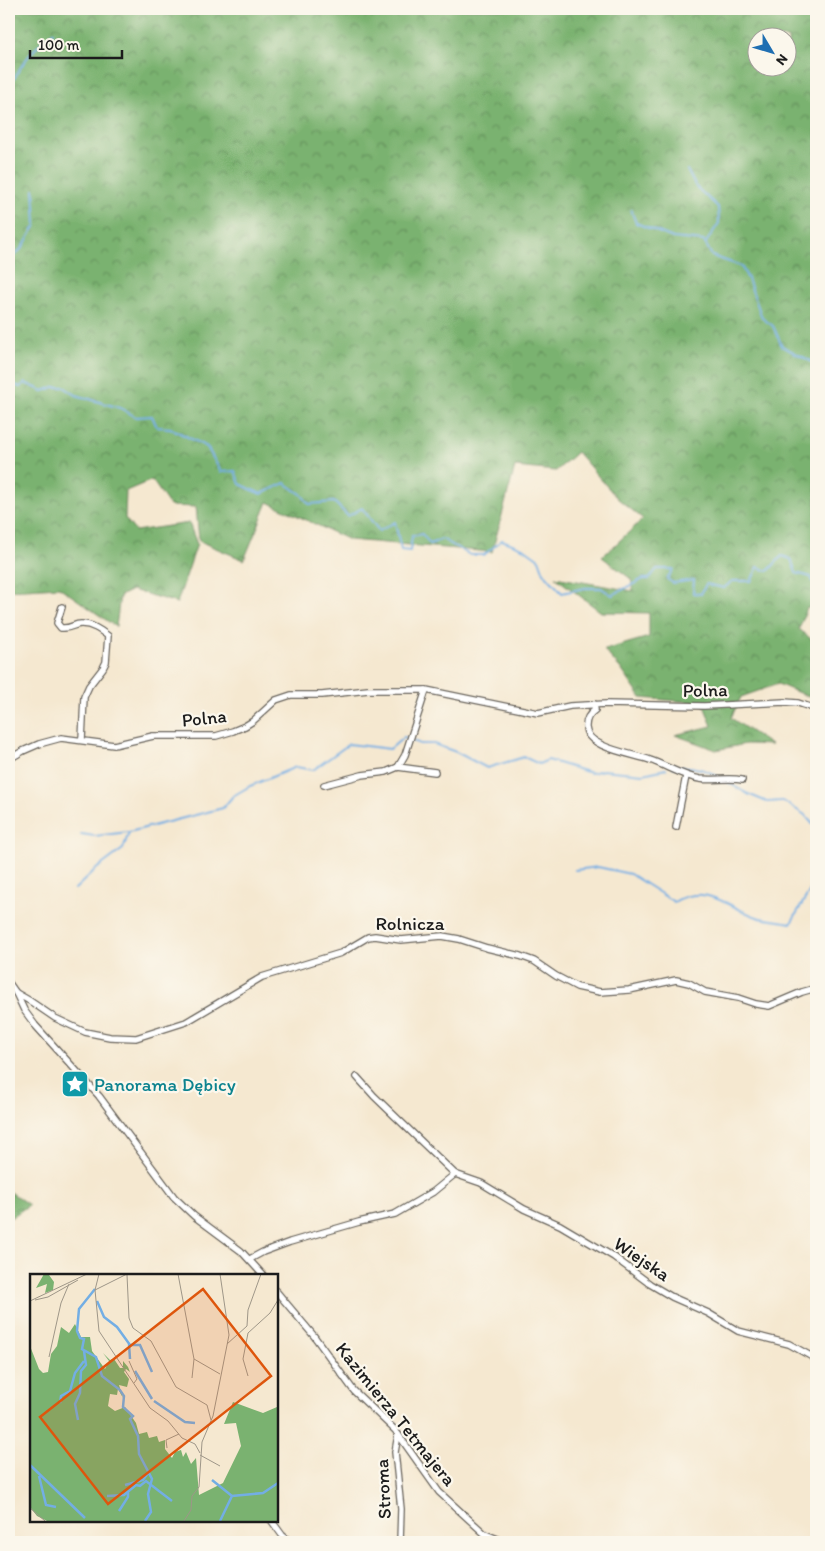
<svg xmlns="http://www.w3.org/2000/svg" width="825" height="1551" viewBox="0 0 825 1551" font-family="Itim,sans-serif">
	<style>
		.forest { fill: url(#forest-crowns); stroke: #4b6746; fill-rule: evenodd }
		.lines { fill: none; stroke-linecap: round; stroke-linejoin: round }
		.stream { stroke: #73aee4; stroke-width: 2 }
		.street-casing { stroke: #68635b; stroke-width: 8 }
		.street { stroke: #fff; stroke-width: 5.5 }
		.labels { text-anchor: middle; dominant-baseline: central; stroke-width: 4.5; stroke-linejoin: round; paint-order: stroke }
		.street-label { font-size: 19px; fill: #1c1c1c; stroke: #fbf7ec }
		.culture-label { font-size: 19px; fill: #0d838f; stroke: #fbf7ec; text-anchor: start }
		.inset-river { fill: none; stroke: #73aee4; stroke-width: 2.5 }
		.inset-road { fill: none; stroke: #9e9688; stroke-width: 1 }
		.view { fill: #de560d; fill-opacity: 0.15; stroke: #de560d; stroke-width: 2.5 }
		.inset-edge { fill: none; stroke: #1c1c1c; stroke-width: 2.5 }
	</style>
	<defs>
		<pattern id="forest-crowns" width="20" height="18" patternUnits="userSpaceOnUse" patternTransform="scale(1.25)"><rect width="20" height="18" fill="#7ab270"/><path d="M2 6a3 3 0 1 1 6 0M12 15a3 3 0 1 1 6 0" fill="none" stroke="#63905b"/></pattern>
	</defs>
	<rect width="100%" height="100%" fill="#fbf7ec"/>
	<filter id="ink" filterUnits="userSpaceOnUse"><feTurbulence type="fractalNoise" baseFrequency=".02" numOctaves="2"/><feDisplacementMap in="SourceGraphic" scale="10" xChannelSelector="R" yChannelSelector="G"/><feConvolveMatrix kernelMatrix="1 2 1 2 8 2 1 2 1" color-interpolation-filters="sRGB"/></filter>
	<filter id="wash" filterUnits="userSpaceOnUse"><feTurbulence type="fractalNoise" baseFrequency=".0096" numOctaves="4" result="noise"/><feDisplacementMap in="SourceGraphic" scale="20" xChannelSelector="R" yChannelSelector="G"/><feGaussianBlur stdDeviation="1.12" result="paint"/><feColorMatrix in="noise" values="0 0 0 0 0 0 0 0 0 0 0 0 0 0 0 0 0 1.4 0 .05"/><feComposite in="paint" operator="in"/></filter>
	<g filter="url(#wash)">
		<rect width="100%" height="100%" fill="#f5e8d0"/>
		<g class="forest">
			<path d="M 9,9 L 816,9 L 816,608 L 807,608 L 799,629 L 816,643 L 816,700 L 778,684 L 741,697 L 731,718 L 771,745 L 746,744 L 716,750 L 675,735 L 712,726 L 703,703 L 641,698 L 621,669 L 604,650 L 649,637 L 649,613 L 601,612 L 555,577 L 633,591 L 631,579 L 602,557 L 643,519 L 617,498 L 577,452 L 556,471 L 515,467 L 492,552 L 349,540 L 268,502 L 244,560 L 199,541 L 196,507 L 170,506 L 152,480 L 126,491 L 125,518 L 135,531 L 189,523 L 197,544 L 177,603 L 132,590 L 120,596 L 116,627 L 59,587 L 9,590 ZM 758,38 L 788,38 L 788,68 L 758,68 Z"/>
			<path d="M 9,1191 L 29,1205 L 9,1219 Z"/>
		</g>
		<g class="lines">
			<g class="stream">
				<path d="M 9,90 C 19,65 33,49 53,32"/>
				<path d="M 687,170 L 696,187 L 718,207 L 719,223 L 705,244"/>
				<path d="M 631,210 L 636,223 L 673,238 L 704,241 L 712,256 L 741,266 L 748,279 L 762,318 L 773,326 L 782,346 L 816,364"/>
				<path d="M 9,275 L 14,268 L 10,260 L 22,248 L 36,225 L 34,189"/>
				<path d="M 9,289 L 9,291"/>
				<path d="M 9,383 L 20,387 L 25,383 L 43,391 L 54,387 L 64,387 L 76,395 L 120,408 L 136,417 L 152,416 L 157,427 L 170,428 L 207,447 L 221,472 L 235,471 L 240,484 L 261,494 L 285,483 L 301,494 L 309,504 L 334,502 L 348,516 L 362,508 L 379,531 L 395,522 L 401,550 L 410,551 L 412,536 L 422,534 L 430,544 L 442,539 L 470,555 L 484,555 L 502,540 L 525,549 L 539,559 L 544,573 L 562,593 L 585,588 L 601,588 L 612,595 L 643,579 L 649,579 L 657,569 L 673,569 L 667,579 L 673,583 L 694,580 L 693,593 L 701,594 L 706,584 L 724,588 L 732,581 L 751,581 L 758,567 L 768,571 L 782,556 L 791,559 L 796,573 L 811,577 L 815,586 L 816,585"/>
				<path d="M 673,767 C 689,765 706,769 719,777"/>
				<path d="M 725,781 L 748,794 L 767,802 L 783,801 L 805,815 L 816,828"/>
				<path d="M 81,834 L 95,836 L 128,832"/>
				<path d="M 575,870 L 598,867 L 630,874 L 674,902 C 707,882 730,909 760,918 C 770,920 781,921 791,923 L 816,880"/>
				<path d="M 75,889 L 95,870 L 123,849 L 129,832 L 223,808 L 233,796 L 250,786 L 296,767 L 313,770 L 349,744 L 390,749 L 404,737 L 420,744 L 434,744 L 456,752 L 487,768 L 524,757 L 539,764 L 548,760 L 591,773 L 603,770 L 643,774 L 666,769"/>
			</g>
		</g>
	</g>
	<g filter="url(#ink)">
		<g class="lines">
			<g class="street-casing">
				<g id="street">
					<path d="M 62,607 L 57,623 L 61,628 C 72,629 73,624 81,624 C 92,624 100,630 108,636 L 106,662 L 103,668 L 89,686 L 84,697 L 82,740"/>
					<path d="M 594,704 L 595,710 C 589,714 586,719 586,726 C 584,748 635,754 650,760 C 667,766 682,776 700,779 C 714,781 729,777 742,780"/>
					<path d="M 9,759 L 23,751 L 39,744 L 61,738 L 114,745 L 153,736 L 216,736 L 233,731 L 245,726 L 253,721 L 276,700 L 291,695 L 322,695 L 368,690 L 426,690 L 538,713 L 570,706 L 606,704 L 704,706 L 784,702 L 798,703 L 816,709"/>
					<path d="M 398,767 L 405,755 L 426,690"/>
					<path d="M 324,785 L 362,775 L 386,772 L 398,767 L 435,772"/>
					<path d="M 676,827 L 686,776"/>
					<path d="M 9,983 L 16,993 L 24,1010 L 35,1025 L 99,1096 L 174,1197 L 194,1216 L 241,1251 L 263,1275"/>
					<path d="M 16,993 L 30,1001 L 55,1018 L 85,1032 L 110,1037 L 136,1038 L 186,1022 L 262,977 L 341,953 L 368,937 L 375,936 L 401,940 L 442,936 L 459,939 L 487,948 L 520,956 L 534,961 L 556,976 L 577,987 L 600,992 L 629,990 L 676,980 L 689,983 L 705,992 L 738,998 L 756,1004 L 769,1006 L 802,992 L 816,988"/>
					<path d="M 357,1077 L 374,1096 L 455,1174 L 481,1183 L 524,1209 L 560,1225 L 614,1257 L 650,1284 L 672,1297 L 708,1313 L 738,1331 L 789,1344 L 816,1359"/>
					<path d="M 250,1259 L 263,1252 L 290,1242 L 359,1222 L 395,1214 L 433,1192 L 455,1174"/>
					<path d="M 276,1291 L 314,1336 L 354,1391 L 395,1430 L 439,1492 L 485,1534 L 505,1542"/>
					<path d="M 398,1435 L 395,1452 L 401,1509 L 400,1542"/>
					<path d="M 271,1520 L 282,1535 L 290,1542"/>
				</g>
			</g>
			<use href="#street" class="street"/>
		</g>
	</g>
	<defs>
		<g id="sight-square" transform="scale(1.4375)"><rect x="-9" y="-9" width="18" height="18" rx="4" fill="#0f9aa8" stroke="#fbf7ec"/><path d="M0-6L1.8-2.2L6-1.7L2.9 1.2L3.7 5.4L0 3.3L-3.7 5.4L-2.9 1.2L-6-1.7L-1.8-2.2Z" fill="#fff"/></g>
	</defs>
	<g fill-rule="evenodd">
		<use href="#sight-square" x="75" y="1084"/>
	</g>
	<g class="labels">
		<g class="street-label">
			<text transform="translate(705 690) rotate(-1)">Polna</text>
			<text transform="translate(204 718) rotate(-6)">Polna</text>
			<text x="410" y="923">Rolnicza</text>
			<text transform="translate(642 1259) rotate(34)">Wiejska</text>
			<text transform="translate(396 1414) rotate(51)">Kazimierza Tetmajera</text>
			<text transform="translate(383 1489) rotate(-93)">Stroma</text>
		</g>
		<g class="culture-label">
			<text x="94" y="1084">Panorama Dębicy</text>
		</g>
	</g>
	<g transform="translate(30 1274)">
		<rect width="248" height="248" fill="#f5e8d0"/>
		<path d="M 14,0 L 19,1 L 24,8 L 23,16 L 15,19 L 17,10 L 6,14 ZM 45,50 L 51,63 L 60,63 L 62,77 L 75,95 L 79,87 L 73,79 L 80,86 L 84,85 L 90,94 L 93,94 L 93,87 L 98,93 L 100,98 L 96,95 L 94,98 L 99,105 L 97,113 L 89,111 L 93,124 L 88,115 L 87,121 L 80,120 L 78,132 L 85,137 L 95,133 L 106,149 L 109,160 L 117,158 L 119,164 L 127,162 L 129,168 L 135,166 L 135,175 L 142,184 L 145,178 L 151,176 L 153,183 L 156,178 L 161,190 L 166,184 L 169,221 L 193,209 L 211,172 L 206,149 L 194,150 L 203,128 L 233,139 L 247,133 L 247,247 L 17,247 L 7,242 L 0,233 L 0,72 L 9,95 L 13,99 L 18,98 L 21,80 L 27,72 L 31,53 L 39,59 Z" fill="#7ab270"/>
		<path class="inset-river" d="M 65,15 L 49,35 L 47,57 L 50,64 L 54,65 L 52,75 L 66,83 L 72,102 L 90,116 L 94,122 L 93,133 L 103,142 L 100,145 L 108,162 L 109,180 L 122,205 L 118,220 L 121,238 L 115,247M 67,27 L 74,43 L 87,53 L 100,71 L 110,71 L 122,98M 99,70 L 100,85M 105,97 L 122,125M 124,127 L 155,148 L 165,149M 30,129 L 31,122 L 40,117 L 45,99 L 54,87M 48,146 L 45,130 L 50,119 L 51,97 L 56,91 L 54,77M 0,191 L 55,244M 9,202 L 16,231 L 26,233M 182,206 L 202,222M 95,211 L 113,206 L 118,199M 77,222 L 94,221 L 106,211 L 110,212 L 116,207 L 142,227M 89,237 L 98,223 L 98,217M 190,247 L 202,222 L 233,219 L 248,209"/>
		<path class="inset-road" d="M 97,0 L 65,16 L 69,57 L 120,134 L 138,147 L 152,164 L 165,170 L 170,179M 148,0 L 164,85 L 162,104M 97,1 L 99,44 L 103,54 L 121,67 L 146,113 L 177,131 L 181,146M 65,16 L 69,0M 5,26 L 18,23 L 48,6M 0,27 L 57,0M 197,70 L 217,52 L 218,36 L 231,0M 19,83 L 31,29 L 39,10M 164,85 L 190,100M 99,87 L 107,105 L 104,109M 218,102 L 213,85 L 218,59 L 240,39 L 248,26M 137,174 L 136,166 L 149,160M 170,181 L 190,192M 0,234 L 15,247M 154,247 L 161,236 L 162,222 L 169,213 L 172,168 L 183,142 L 199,61 L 190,0"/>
		<path class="view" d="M 173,15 L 241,102 L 78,230 L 10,143 Z"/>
		<rect width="248" height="248" class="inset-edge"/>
	</g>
	<rect width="825" height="1551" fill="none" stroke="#fbf7ec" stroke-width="30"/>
	<g transform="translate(772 52) rotate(128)"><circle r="24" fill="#fbf7ec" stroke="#a29f99"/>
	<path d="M0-4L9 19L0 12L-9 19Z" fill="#1f6fb2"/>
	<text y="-8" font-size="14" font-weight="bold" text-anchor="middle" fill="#1c1c1c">N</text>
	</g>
	<path d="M30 50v8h92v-8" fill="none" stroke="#1c1c1c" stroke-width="2.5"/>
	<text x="38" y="50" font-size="15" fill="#1c1c1c" stroke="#fbf7ec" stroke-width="4" paint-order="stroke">100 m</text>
</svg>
